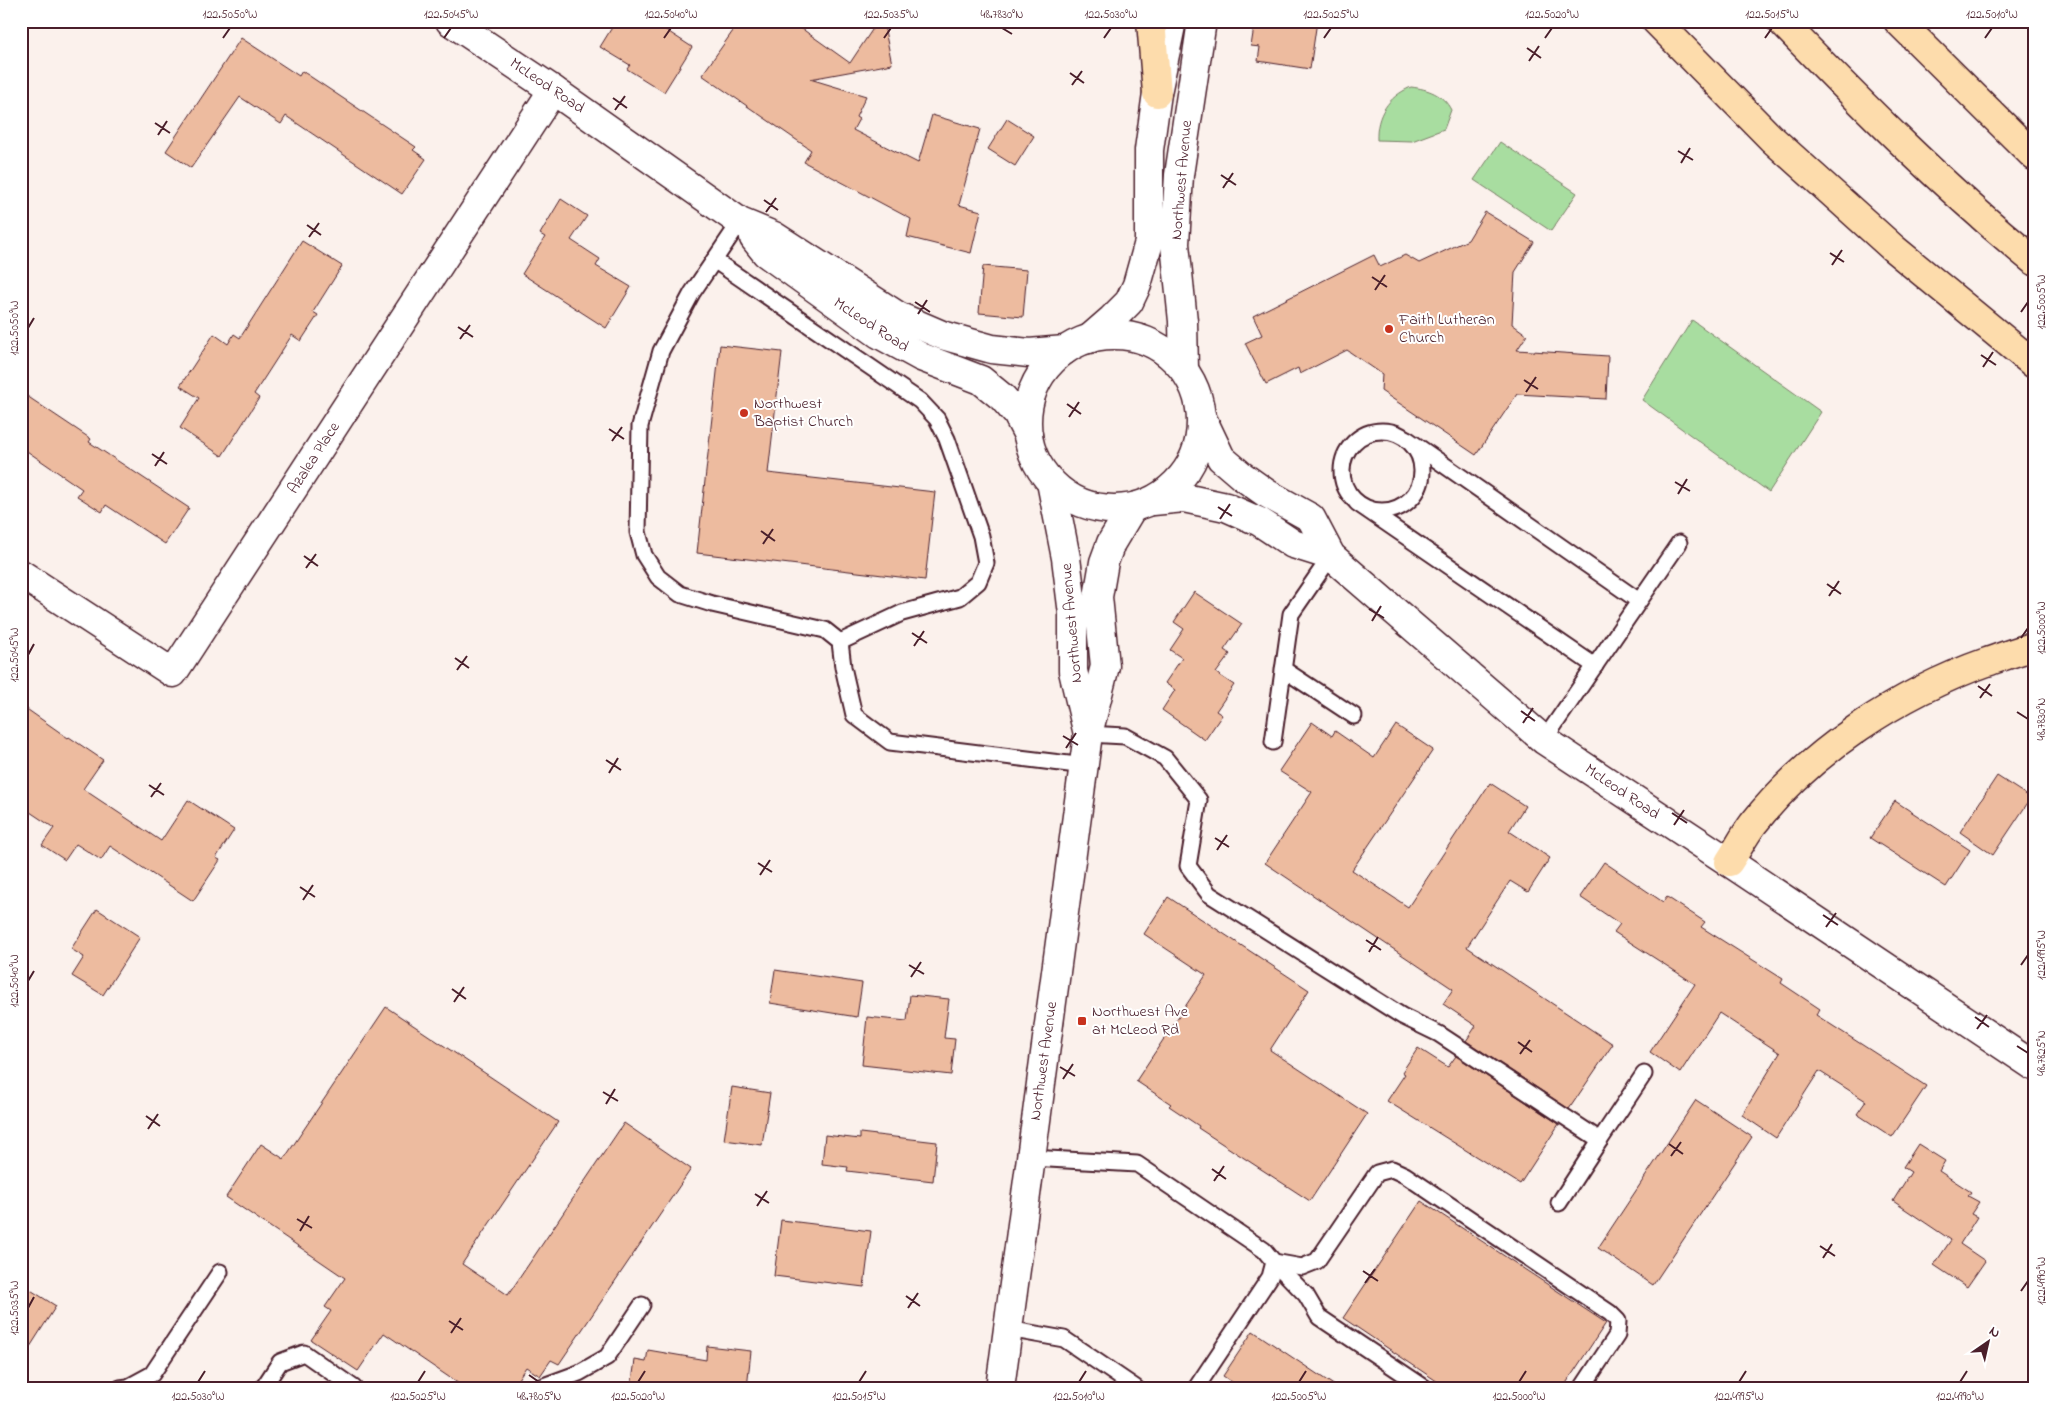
<svg xmlns="http://www.w3.org/2000/svg" width="2055" height="1409" viewBox="0 0 2055 1409" font-family="'Indie Flower',sans-serif">
	<style>
		.green { fill: #a8dda0; stroke: #797e66 }
		.building { fill: #edbb9f; stroke: #4a1f2b }
		.lines { fill: none; stroke-linecap: round; stroke-linejoin: round }
		.lane-casing { stroke: #4a1f2b; stroke-width: 19 }
		.street-casing { stroke: #4a1f2b; stroke-width: 31 }
		.secondary-casing { stroke: #4a1f2b; stroke-width: 31 }
		.highway-casing { stroke: #4a1f2b; stroke-width: 31 }
		.lane { stroke: #fff; stroke-width: 15 }
		.street { stroke: #fff; stroke-width: 28 }
		.secondary { stroke: #fff; stroke-width: 28 }
		.highway { stroke: #fddcac; stroke-width: 28 }
		.ticks { fill: none; stroke: #4a1f2b; stroke-width: 2 }
		.poi-dot { fill: #c8321e; stroke: #fff; stroke-width: 2 }
		.labels { text-anchor: middle; dominant-baseline: central; stroke-width: 4; stroke-linejoin: round; paint-order: stroke }
		.street-label { font-size: 16px; fill: #4a1f2b; stroke: #fff }
		.poi-label { font-size: 16px; fill: #4a1f2b; stroke: #fff; text-anchor: start }
		.neatline { fill: none; stroke: #4a1f2b; stroke-width: 2 }
		.ticks-label { font-size: 12px; text-anchor: middle; fill: #4a1f2b }
	</style>
	<rect width="100%" height="100%" fill="#fbf1ec"/>
	<filter id="ink" filterUnits="userSpaceOnUse"><feTurbulence type="fractalNoise" baseFrequency=".02" numOctaves="2"/><feDisplacementMap in="SourceGraphic" scale="10" xChannelSelector="R" yChannelSelector="G"/><feConvolveMatrix kernelMatrix="1 2 1 2 8 2 1 2 1" color-interpolation-filters="sRGB"/></filter>
	<g filter="url(#ink)">
		<g class="green">
			<path d="M 1411,87 C 1428,89 1443,94 1451,110 L 1444,129 L 1412,141 L 1377,140 C 1376,115 1388,97 1411,87 Z"/>
			<path d="M 1500,142 L 1577,193 L 1551,231 L 1474,180 Z"/>
			<path d="M 1692,320 L 1821,412 L 1769,492 L 1642,400 Z"/>
		</g>
		<g class="building">
			<path d="M 616,21 L 652,21 L 692,47 L 664,92 L 627,69 L 630,65 L 600,47 Z"/>
			<path d="M 740,21 L 791,21 L 850,63 L 878,21 L 883,21 L 892,64 L 810,79 L 866,96 L 856,117 L 859,119 L 853,130 L 918,163 L 932,115 L 980,129 L 959,205 L 981,211 L 971,253 L 907,237 L 911,219 L 804,162 L 811,150 L 702,75 Z"/>
			<path d="M 1255,21 L 1317,21 L 1310,69 L 1258,61 L 1260,47 L 1251,46 Z"/>
			<path d="M 241,38 L 299,76 L 302,71 L 416,147 L 413,150 L 426,159 L 402,194 L 286,116 L 281,124 L 240,97 L 191,168 L 166,151 Z"/>
			<path d="M 1007,119 L 1034,136 L 1015,166 L 988,149 Z"/>
			<path d="M 561,199 L 587,216 L 571,240 L 600,259 L 596,266 L 631,287 L 606,328 L 522,274 L 545,237 L 540,234 Z"/>
			<path d="M 1485,212 L 1534,242 L 1515,272 L 1512,324 L 1527,335 L 1517,350 L 1608,356 L 1606,399 L 1517,394 L 1476,455 L 1381,391 L 1382,374 L 1347,350 L 1300,374 L 1298,368 L 1266,384 L 1245,343 L 1262,335 L 1253,316 L 1374,255 L 1380,267 L 1405,255 L 1419,263 L 1468,240 Z"/>
			<path d="M 302,241 L 342,266 L 313,312 L 318,315 L 301,341 L 292,335 L 254,394 L 259,398 L 222,456 L 180,428 L 199,398 L 180,386 L 214,334 L 228,344 L 234,334 L 240,338 Z"/>
			<path d="M 983,266 L 1027,270 L 1023,317 L 979,313 Z"/>
			<path d="M 720,345 L 782,352 L 768,473 L 935,492 L 925,580 L 697,553 Z"/>
			<path d="M 21,392 L 91,439 L 89,442 L 189,508 L 165,544 L 106,505 L 102,512 L 77,496 L 82,489 L 21,447 Z"/>
			<path d="M 1194,592 L 1242,624 L 1224,650 L 1230,654 L 1216,673 L 1234,685 L 1216,711 L 1222,715 L 1205,740 L 1162,710 L 1175,690 L 1165,683 L 1182,658 L 1170,650 L 1184,629 L 1174,622 Z"/>
			<path d="M 21,705 L 68,738 L 69,737 L 103,760 L 83,789 L 161,841 L 188,800 L 234,830 L 216,858 L 220,860 L 193,901 L 110,846 L 101,860 L 76,844 L 65,860 L 42,845 L 54,828 L 21,806 Z"/>
			<path d="M 1312,722 L 1332,736 L 1335,731 L 1374,758 L 1396,725 L 1433,750 L 1352,870 L 1408,907 L 1490,783 L 1525,806 L 1509,831 L 1550,858 L 1528,892 L 1510,881 L 1467,947 L 1613,1044 L 1569,1109 L 1466,1041 L 1476,1026 L 1443,1004 L 1453,989 L 1265,863 L 1312,792 L 1279,771 Z"/>
			<path d="M 1997,776 L 2031,798 L 1993,855 L 1960,832 Z"/>
			<path d="M 1895,801 L 1970,850 L 1946,887 L 1870,838 Z"/>
			<path d="M 1604,862 L 1663,902 L 1667,897 L 1705,922 L 1701,927 L 1783,979 L 1781,983 L 1820,1009 L 1816,1015 L 1926,1086 L 1892,1137 L 1857,1114 L 1866,1101 L 1819,1071 L 1776,1138 L 1742,1115 L 1780,1053 L 1719,1013 L 1680,1073 L 1650,1052 L 1695,984 L 1614,932 L 1620,924 L 1580,897 Z"/>
			<path d="M 1168,897 L 1309,990 L 1270,1050 L 1367,1114 L 1310,1201 L 1198,1128 L 1199,1126 L 1169,1106 L 1171,1104 L 1136,1081 L 1206,975 L 1144,934 Z"/>
			<path d="M 97,909 L 140,937 L 103,995 L 72,976 L 84,957 L 71,949 Z"/>
			<path d="M 775,970 L 862,983 L 857,1017 L 770,1003 Z"/>
			<path d="M 910,995 L 949,999 L 944,1038 L 955,1039 L 951,1075 L 862,1065 L 867,1017 L 907,1021 Z"/>
			<path d="M 386,1007 L 558,1122 L 462,1264 L 508,1295 L 624,1123 L 691,1169 L 559,1364 L 551,1360 L 540,1376 L 526,1367 L 512,1388 L 465,1388 L 384,1333 L 358,1371 L 311,1340 L 331,1311 L 325,1307 L 345,1278 L 226,1197 L 261,1144 L 284,1159 Z"/>
			<path d="M 1418,1048 L 1448,1067 L 1456,1056 L 1559,1124 L 1520,1184 L 1387,1101 L 1405,1074 L 1402,1072 Z"/>
			<path d="M 732,1087 L 770,1093 L 762,1145 L 724,1140 Z"/>
			<path d="M 1696,1100 L 1752,1137 L 1653,1285 L 1598,1248 Z"/>
			<path d="M 860,1133 L 937,1142 L 933,1181 L 847,1171 L 848,1167 L 822,1164 L 825,1135 L 860,1139 Z"/>
			<path d="M 1918,1144 L 1945,1161 L 1939,1171 L 1971,1192 L 1968,1196 L 1979,1202 L 1971,1214 L 1977,1217 L 1960,1244 L 1985,1261 L 1967,1287 L 1934,1265 L 1951,1240 L 1893,1201 L 1911,1172 L 1903,1167 Z"/>
			<path d="M 1421,1201 L 1606,1323 L 1563,1388 L 1447,1388 L 1343,1318 Z"/>
			<path d="M 781,1220 L 871,1231 L 864,1287 L 774,1276 Z"/>
			<path d="M 21,1284 L 56,1306 L 21,1361 Z"/>
			<path d="M 1253,1331 L 1338,1388 L 1241,1388 L 1223,1376 Z"/>
			<path d="M 707,1346 L 751,1351 L 747,1388 L 631,1388 L 635,1360 L 646,1362 L 648,1350 L 706,1360 Z"/>
		</g>
		<g class="lines">
			<g class="lane-casing">
				<g id="lane">
					<path d="M 740,222 L 692,293 L 661,351 L 640,426 L 638,532 L 644,555 L 658,577 L 680,594 L 712,604 L 825,630 L 840,642 L 843,667 L 854,715 L 890,742 L 1085,766"/>
					<path d="M 714,260 L 920,401 L 937,419 L 947,439 L 981,536 L 986,563 L 978,582 L 960,597 L 902,613 L 840,642"/>
					<circle cx="1382" cy="471" r="40"/>
					<path d="M 1407,439 L 1639,601"/>
					<path d="M 1357,503 L 1595,666"/>
					<path d="M 1283,669 L 1354,716"/>
					<path d="M 1088,734 L 1125,736 L 1165,758 L 1199,800 L 1188,866 L 1209,894 L 1402,1016 L 1439,1034 L 1600,1140 L 1644,1074"/>
					<path d="M 1544,740 L 1679,543"/>
					<path d="M 1273,742 L 1291,614 L 1331,556"/>
					<path d="M 1031,1158 L 1137,1164 L 1264,1250 L 1274,1262 L 1270,1277 L 1196,1388"/>
					<path d="M 1559,1203 L 1600,1140"/>
					<path d="M 1274,1262 L 1302,1267 L 1317,1261 L 1377,1173 L 1392,1169 L 1405,1175 L 1610,1313 L 1618,1321 L 1617,1335 L 1582,1388"/>
					<path d="M 1274,1262 L 1306,1295 L 1319,1317 L 1425,1388"/>
					<path d="M 1008,1329 L 1064,1339 L 1136,1388"/>
					<path d="M 120,1388 L 128,1387 L 152,1374 L 220,1272"/>
					<path d="M 263,1388 L 280,1362 L 304,1353 L 354,1388"/>
					<path d="M 538,1388 L 579,1373 L 607,1357 L 642,1305"/>
				</g>
			</g>
			<g class="street-casing">
				<g id="street">
					<path d="M 450,21 L 553,90 L 740,222 L 774,236 L 898,316 L 942,335 L 992,349 L 1029,353 L 1065,350"/>
					<path d="M 754,238 L 766,253 L 879,334 L 921,357 L 981,380 L 1003,398 L 1017,414 L 1028,435"/>
					<path d="M 21,574 L 173,673 L 553,90"/>
					<path d="M 1729,862 L 2034,1066"/>
				</g>
			</g>
			<g class="secondary-casing">
				<g id="secondary">
					<circle cx="1114" cy="422" r="87"/>
					<path d="M 1089,339 L 1112,319 L 1129,302 L 1137,285 L 1149,242 L 1149,150 L 1157,93 L 1172,21"/>
					<path d="M 1184,370 L 1183,321 L 1175,244 L 1179,175 L 1202,21"/>
					<path d="M 1202,418 L 1221,458 L 1242,476 L 1266,493 L 1311,518 L 1331,556 L 1544,740 L 1729,862"/>
					<path d="M 1051,482 L 1066,558 L 1073,614 L 1073,671 L 1087,730"/>
					<path d="M 1153,501 L 1184,498 L 1226,507 L 1260,522 L 1293,544 L 1331,556"/>
					<path d="M 1000,1388 L 1088,734 L 1105,666 L 1098,597 L 1104,562 L 1111,543 L 1132,508"/>
				</g>
			</g>
			<g class="highway-casing">
				<g id="highway">
					<path d="M 1151,21 L 1157,93"/>
					<path d="M 1656,21 L 1771,138 L 1893,248 L 2034,364"/>
					<path d="M 1781,21 C 1862,105 1944,187 2034,261"/>
					<path d="M 1898,21 L 2034,156"/>
					<path d="M 1729,862 C 1737,850 1744,836 1753,824 C 1811,751 1899,693 1987,662 C 2002,657 2018,650 2034,647"/>
				</g>
			</g>
			<use href="#lane" class="lane"/>
			<use href="#street" class="street"/>
			<use href="#secondary" class="secondary"/>
			<use href="#highway" class="highway"/>
		</g>
	</g>
	<path class="ticks" d="M 1002,28 L 1012,34M 223,38 L 230,28M 444,38 L 451,28M 664,38 L 671,28M 884,38 L 891,28M 1104,38 L 1111,28M 1324,38 L 1331,28M 1545,38 L 1552,28M 1765,38 L 1772,28M 1985,38 L 1992,28M 1527,48 L 1541,58M 1529,61 L 1539,46M 1070,73 L 1084,83M 1072,85 L 1082,71M 613,98 L 627,108M 615,110 L 625,96M 155,123 L 170,133M 158,135 L 167,121M 1678,151 L 1693,160M 1681,163 L 1690,148M 1221,175 L 1236,185M 1223,188 L 1233,173M 764,200 L 778,210M 766,212 L 776,198M 307,225 L 321,235M 309,237 L 319,223M 1830,253 L 1844,262M 1832,265 L 1842,250M 1372,277 L 1387,287M 1375,290 L 1385,275M 915,302 L 930,312M 2021,312 L 2028,302M 918,314 L 927,300M 458,327 L 473,337M 28,328 L 34,318M 460,339 L 470,325M 1981,355 L 1996,365M 1983,367 L 1993,352M 1524,380 L 1538,389M 1526,392 L 1536,377M 1067,404 L 1081,414M 1069,417 L 1079,402M 609,429 L 624,439M 612,441 L 622,427M 152,454 L 167,464M 155,466 L 164,452M 1675,482 L 1690,491M 1678,494 L 1687,479M 1218,507 L 1232,516M 1220,519 L 1230,504M 761,531 L 775,541M 763,544 L 773,529M 304,556 L 318,566M 306,568 L 316,554M 1827,584 L 1841,594M 1829,596 L 1839,581M 1369,609 L 1384,618M 1372,621 L 1381,606M 912,633 L 927,643M 2021,638 L 2028,628M 914,646 L 924,631M 28,655 L 34,644M 455,658 L 469,668M 457,670 L 467,656M 1978,686 L 1992,696M 1980,698 L 1990,684M 1521,711 L 1535,721M 2017,712 L 2028,719M 1523,723 L 1533,708M 1063,736 L 1078,745M 1066,748 L 1076,733M 606,760 L 621,770M 609,773 L 618,758M 149,785 L 164,795M 151,797 L 161,783M 1672,813 L 1687,823M 1674,825 L 1684,810M 1215,838 L 1229,847M 1217,850 L 1227,835M 758,863 L 772,872M 760,875 L 770,860M 300,887 L 315,897M 303,900 L 313,885M 1823,915 L 1838,925M 1826,927 L 1836,913M 1366,940 L 1381,950M 1369,952 L 1378,937M 909,965 L 924,974M 2021,965 L 2028,955M 911,977 L 921,962M 28,981 L 34,971M 452,989 L 466,999M 454,1002 L 464,987M 1975,1017 L 1989,1027M 1977,1029 L 1987,1015M 1518,1042 L 1532,1052M 2017,1046 L 2028,1053M 1520,1054 L 1530,1040M 1060,1067 L 1075,1076M 1063,1079 L 1073,1064M 603,1092 L 618,1101M 606,1104 L 615,1089M 146,1116 L 160,1126M 148,1129 L 158,1114M 1669,1144 L 1683,1154M 1671,1156 L 1681,1142M 1212,1169 L 1226,1179M 1214,1181 L 1224,1166M 755,1194 L 769,1203M 757,1206 L 767,1191M 297,1219 L 312,1228M 300,1231 L 309,1216M 1820,1246 L 1835,1256M 1823,1258 L 1832,1244M 1363,1271 L 1378,1281M 1365,1283 L 1375,1269M 2021,1291 L 2028,1281M 906,1296 L 920,1306M 28,1308 L 34,1297M 908,1308 L 918,1293M 449,1321 L 463,1330M 451,1333 L 461,1318M 529,1375 L 539,1382M 198,1382 L 205,1371M 418,1382 L 425,1371M 638,1382 L 645,1371M 859,1382 L 866,1371M 1079,1382 L 1086,1371M 1299,1382 L 1306,1371M 1519,1382 L 1526,1371M 1739,1382 L 1746,1371M 1960,1382 L 1967,1371"/>
	<g class="poi-dot">
		<circle cx="1389" cy="329" r="5"/>
		<circle cx="744" cy="413" r="5"/>
		<rect x="1077" y="1016" width="10" height="10" rx="2.5"/>
	</g>
	<g class="labels">
		<g class="street-label">
			<text transform="translate(547 86) rotate(34)">McLeod Road</text>
			<text transform="translate(1182 180) rotate(-85)">Northwest Avenue</text>
			<text transform="translate(871 325) rotate(33)">McLeod Road</text>
			<text transform="translate(314 458) rotate(-57)">Azalea Place</text>
			<text transform="translate(1072 623) rotate(-95)">Northwest Avenue</text>
			<text transform="translate(1622 792) rotate(34)">McLeod Road</text>
			<text transform="translate(1044 1061) rotate(-82)">Northwest Avenue</text>
		</g>
		<g class="poi-label">
			<text x="1399" y="320">Faith Lutheran<tspan x="1399" dy="18">Church</tspan></text>
			<text x="754" y="404">Northwest<tspan x="754" dy="18">Baptist Church</tspan></text>
			<text x="1092" y="1012">Northwest Ave<tspan x="1092" dy="18">at McLeod Rd</tspan></text>
		</g>
	</g>
	<rect width="2055" height="1409" fill="none" stroke="#fff" stroke-width="55"/>
	<g transform="translate(1988 1342) rotate(34)" stroke="#ffffff" stroke-width="4" paint-order="stroke">
	<path d="M0-4L9 19L0 12L-9 19Z" fill="#4a1f2b"/>
	<text y="-8" font-size="14" font-weight="bold" text-anchor="middle" fill="#4a1f2b">N</text>
	</g>
	<rect x="28" y="28" width="2000" height="1354" class="neatline"/>
	<g class="ticks-label">
		<text x="230" y="18">122.5050°W</text>
		<text x="451" y="18">122.5045°W</text>
		<text x="671" y="18">122.5040°W</text>
		<text x="891" y="18">122.5035°W</text>
		<text x="1002" y="18">48.7830°N</text>
		<text x="1111" y="18">122.5030°W</text>
		<text x="1331" y="18">122.5025°W</text>
		<text x="1552" y="18">122.5020°W</text>
		<text x="1772" y="18">122.5015°W</text>
		<text x="1992" y="18">122.5010°W</text>
		<text transform="translate(2041 302) rotate(-90)" y="4">122.5005°W</text>
		<text transform="translate(14 328) rotate(-90)" y="4">122.5050°W</text>
		<text transform="translate(2041 628) rotate(-90)" y="4">122.5000°W</text>
		<text transform="translate(14 655) rotate(-90)" y="4">122.5045°W</text>
		<text transform="translate(2041 719) rotate(-90)" y="4">48.7830°N</text>
		<text transform="translate(2041 955) rotate(-90)" y="4">122.4995°W</text>
		<text transform="translate(14 981) rotate(-90)" y="4">122.5040°W</text>
		<text transform="translate(2041 1053) rotate(-90)" y="4">48.7825°N</text>
		<text transform="translate(2041 1281) rotate(-90)" y="4">122.4990°W</text>
		<text transform="translate(14 1308) rotate(-90)" y="4">122.5035°W</text>
		<text x="198" y="1400">122.5030°W</text>
		<text x="418" y="1400">122.5025°W</text>
		<text x="539" y="1400">48.7805°N</text>
		<text x="638" y="1400">122.5020°W</text>
		<text x="859" y="1400">122.5015°W</text>
		<text x="1079" y="1400">122.5010°W</text>
		<text x="1299" y="1400">122.5005°W</text>
		<text x="1519" y="1400">122.5000°W</text>
		<text x="1739" y="1400">122.4995°W</text>
		<text x="1960" y="1400">122.4990°W</text>
	</g>
</svg>
